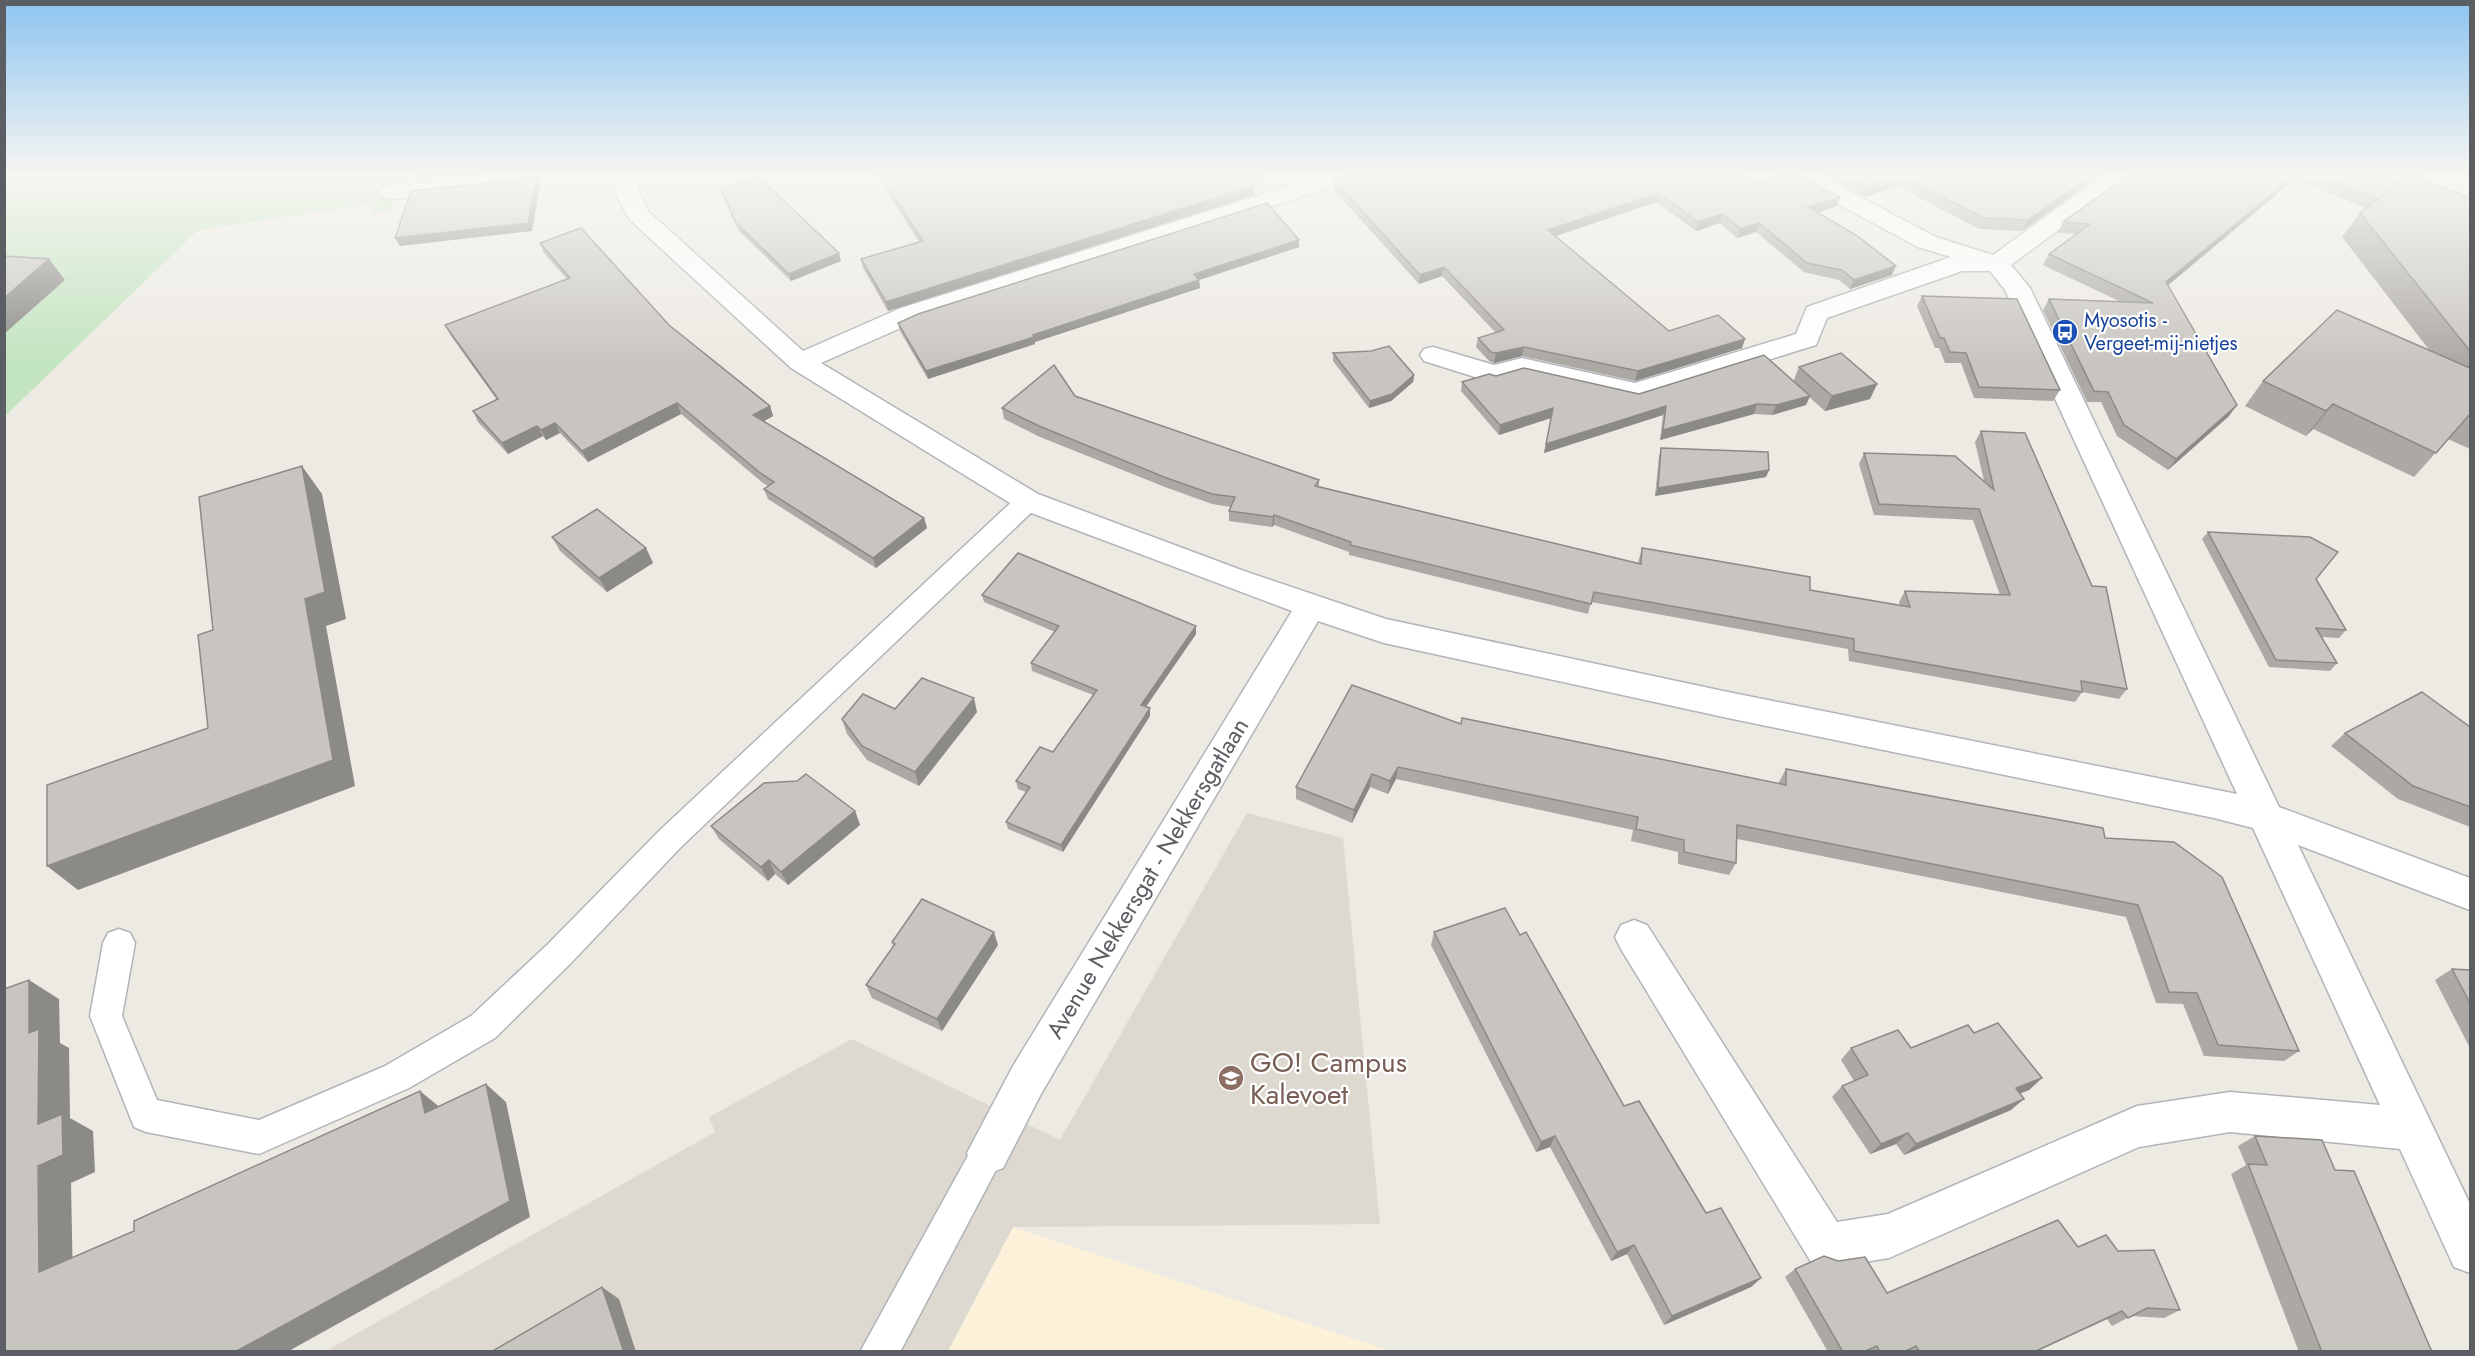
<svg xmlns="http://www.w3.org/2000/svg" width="2475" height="1356" viewBox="0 0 2475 1356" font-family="Jost,sans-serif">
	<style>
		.commercial { fill: #fcf2d9 }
		.education { fill: #ddd9d1 }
		.green { fill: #c2e4c0 }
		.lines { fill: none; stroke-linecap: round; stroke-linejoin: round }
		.service-casing { stroke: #b1b4b8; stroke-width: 3 }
		.minor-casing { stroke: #b1b4b8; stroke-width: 3 }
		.service { fill: #fff; fill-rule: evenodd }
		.minor { fill: #fff; fill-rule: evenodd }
		.wall { fill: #aca9a5 }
		.shaded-wall { fill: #8c8a86 }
		.building { fill: #c8c5c0; stroke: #8c8a86; stroke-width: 1.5 }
		.labels { text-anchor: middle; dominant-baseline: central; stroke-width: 4.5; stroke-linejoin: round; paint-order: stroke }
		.far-transit-label { font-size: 20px; fill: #164399; stroke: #fff; text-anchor: start }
		.street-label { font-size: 24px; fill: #5b5f63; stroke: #fff }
		.near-education-label { font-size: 28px; fill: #785e54; stroke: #fff; text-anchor: start }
	</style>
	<rect width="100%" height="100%" fill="#edeae3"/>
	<path class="commercial" d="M 1013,1227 L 1391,1351 L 948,1352 Z"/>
	<path class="education" d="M 1247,813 L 1343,838 L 1380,1224 L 1013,1227 L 948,1351 L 324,1352 L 715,1132 L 709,1117 L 852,1039 L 1060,1140 Z"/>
	<path class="green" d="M 5,174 L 366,174 L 366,177 L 403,174 L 391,211 L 375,213 L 371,204 L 198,230 L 5,416 Z"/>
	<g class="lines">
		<g class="service-casing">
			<g id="service">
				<path d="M 1028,493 L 1037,495 L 1040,501 L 1037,507 L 680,848 L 570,964 L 495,1038 L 409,1088 L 259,1154 L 146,1132 L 134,1127 L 90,1016 L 103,943 L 108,933 L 119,929 L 130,933 L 135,943 L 122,1016 L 157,1100 L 259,1120 L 385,1066 L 471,1016 L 548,944 L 660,830 L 1019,495 Z"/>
				<path d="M 988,1136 L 1000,1141 L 1005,1153 L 900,1352 L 860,1352 L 976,1141 Z"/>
			</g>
		</g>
		<g class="minor-casing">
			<g id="minor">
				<path d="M 501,174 L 576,174 L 572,179 L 564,181 L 391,199 L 383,197 L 379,192 L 383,187 L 391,185 Z"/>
				<path d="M 614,174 L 637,174 L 639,191 L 648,211 L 803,351 L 901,308 L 1327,174 L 1360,174 L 1357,179 L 919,320 L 821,363 L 1038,494 L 1244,571 L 1386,619 L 1728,692 L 2237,794 L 2005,290 L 1990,271 L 1962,271 L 1827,318 L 1816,345 L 1636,401 L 1522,375 L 1494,383 L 1424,361 L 1420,355 L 1424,349 L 1433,347 L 1494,365 L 1522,358 L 1635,383 L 1796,334 L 1807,307 L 1951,257 L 1918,247 L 1791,179 L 1788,174 L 1816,174 L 1936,237 L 1993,255 L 2105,174 L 2130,174 L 2127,179 L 2011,265 L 2030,288 L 2279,807 L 2470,878 L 2470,910 L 2298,845 L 2470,1204 L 2470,1273 L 2454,1267 L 2400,1149 L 2230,1132 L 2139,1147 L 1889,1258 L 1827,1268 L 1811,1262 L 1621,949 L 1615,937 L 1621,925 L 1634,920 L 1647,925 L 1837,1222 L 1888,1214 L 2137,1106 L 2230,1092 L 2380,1105 L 2253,828 L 2214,818 L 1728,718 L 1384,643 L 1318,621 L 1041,1094 L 1003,1168 L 988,1174 L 973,1168 L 967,1153 L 1013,1066 L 1292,611 L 1018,508 L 791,368 L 629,219 L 615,191 Z"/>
			</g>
		</g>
		<use href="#service" class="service"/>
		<use href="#minor" class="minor"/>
	</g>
	<g class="wall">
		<path d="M 417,174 L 483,174 L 421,180 Z"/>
		<path d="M 876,174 L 1265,174 L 1253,184 L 1254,186 L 1254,195 L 888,311 L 863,268 L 861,259 L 919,242 Z"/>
		<path d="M 1820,174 L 2102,174 L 2022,231 L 1979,229 L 1897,186 L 1864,197 Z"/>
		<path d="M 2130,174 L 2422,174 L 2417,177 L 2470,198 L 2470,449 L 2448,439 L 2414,477 L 2313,429 L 2306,436 L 2245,406 L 2263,381 L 2430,351 L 2342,237 L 2360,213 L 2366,208 L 2295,179 L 2168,285 L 2229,416 L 2168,470 L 2117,436 L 2101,402 L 2087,402 L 2043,310 L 2049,299 L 2121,302 L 2043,265 L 2049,254 L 2076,234 L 2058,233 L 2063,222 Z"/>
		<path d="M 1334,180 L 1754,184 L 1840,197 L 1837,206 L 1817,213 L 1892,275 L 1850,289 L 1839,280 L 1804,272 L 1756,232 L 1737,238 L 1720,223 L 1696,231 L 1656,202 L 1556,236 L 1669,331 L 1745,339 L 1742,348 L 1635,381 L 1522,356 L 1494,363 L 1489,361 L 1476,347 L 1478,338 L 1496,333 L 1442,276 L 1419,284 L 1333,189 Z"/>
		<path d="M 720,188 L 841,261 L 791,281 L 739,231 Z"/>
		<path d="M 1299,240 L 1299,247 L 1199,280 L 1200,288 L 1035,342 L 1035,344 L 928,379 L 900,331 L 898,323 Z"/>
		<path d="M 540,243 L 669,325 L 770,406 L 773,416 L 764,421 L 924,518 L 927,528 L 876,568 L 768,499 L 764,489 L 768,486 L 763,483 L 681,414 L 588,462 L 560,433 L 546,440 L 543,436 L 508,454 L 478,422 L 473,411 L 497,400 L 451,336 L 445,325 L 567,279 L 544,253 Z"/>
		<path d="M 1922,296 L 2060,390 L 2053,401 L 1974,398 L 1961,363 L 1945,363 L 1939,348 L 1935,348 L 1917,306 Z"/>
		<path d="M 1333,353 L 1414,375 L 1413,382 L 1391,401 L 1369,408 L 1333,361 Z"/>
		<path d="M 1799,367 L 1877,384 L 1870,399 L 1825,411 L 1809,397 L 1806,405 L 1772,415 L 1754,414 L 1660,440 L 1663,415 L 1544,453 L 1551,418 L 1499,435 L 1461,391 L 1462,382 L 1496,376 L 1639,394 L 1793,382 Z"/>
		<path d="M 1075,396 L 1319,480 L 1319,486 L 1638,564 L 1639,559 L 1642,548 L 1810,590 L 1900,606 L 1899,602 L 1905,591 L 2000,595 L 1973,520 L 1874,515 L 1859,464 L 1864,453 L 1984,481 L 1975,442 L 1981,431 L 2127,689 L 2119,699 L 2082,692 L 2075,702 L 1849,661 L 1848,649 L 1591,602 L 1588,614 L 1349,555 L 1349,552 L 1274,525 L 1272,527 L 1229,521 L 1229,511 L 1231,507 L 1212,504 L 1165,487 L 1040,437 L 1004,419 L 1002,408 Z"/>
		<path d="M 1661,448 L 1769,470 L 1766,477 L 1655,496 L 1659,456 Z"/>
		<path d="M 2208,532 L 2316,579 L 2346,630 L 2339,638 L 2321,637 L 2337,663 L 2330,671 L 2269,667 L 2202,539 Z"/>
		<path d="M 552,537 L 646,548 L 653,563 L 607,592 L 560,551 Z"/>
		<path d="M 982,595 L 1196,626 L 1196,634 L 1146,707 L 1150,716 L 1063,852 L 1008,829 L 1006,822 L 1026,792 L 1018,789 L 1016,781 L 1053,752 L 1093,695 L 1032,671 L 1031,663 L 1055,632 L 984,602 Z"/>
		<path d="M 895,709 L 977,712 L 919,786 L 867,760 L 847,734 L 842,719 Z"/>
		<path d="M 1461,724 L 1779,784 L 1779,782 L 1786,769 L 2105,838 L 2299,1051 L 2284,1061 L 2204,1056 L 2183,1004 L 2156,1003 L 2126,917 L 1737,839 L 1736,863 L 1729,875 L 1678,864 L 1678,852 L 1631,841 L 1633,830 L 1396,779 L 1388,794 L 1370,787 L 1352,823 L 1296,799 L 1296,787 Z"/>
		<path d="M 2470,727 L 2470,827 L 2398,799 L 2331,746 L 2345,733 Z"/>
		<path d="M 855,811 L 860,825 L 788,885 L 775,874 L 768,881 L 719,839 L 711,826 Z"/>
		<path d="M 1434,932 L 1520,935 L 1624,1106 L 1706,1213 L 1761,1278 L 1751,1287 L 1664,1325 L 1627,1254 L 1611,1261 L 1550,1147 L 1536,1152 L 1431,945 Z"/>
		<path d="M 892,942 L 998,945 L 942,1031 L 872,998 L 866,985 L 893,946 Z"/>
		<path d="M 2452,969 L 2470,970 L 2470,1048 L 2435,980 Z"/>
		<path d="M 1974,1033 L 2042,1078 L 2029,1090 L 2020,1093 L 2011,1110 L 1904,1155 L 1896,1144 L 1870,1154 L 1832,1097 L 1842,1086 L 1854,1081 L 1841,1060 L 1851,1048 L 1911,1048 Z"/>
		<path d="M 2255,1136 L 2335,1170 L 2432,1352 L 2299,1352 L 2231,1174 L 2246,1165 L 2238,1146 Z"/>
		<path d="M 2078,1247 L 2118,1251 L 2180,1310 L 2164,1318 L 2131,1316 L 2112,1326 L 2107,1319 L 2036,1352 L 1828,1352 L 1785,1277 L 1795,1269 L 1887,1293 Z"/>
	</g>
	<g class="shaded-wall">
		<path d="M 1254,174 L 1265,174 L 1249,187 L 1254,186 L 1254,195 L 888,311 L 886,302 L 1248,179 Z"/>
		<path d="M 2093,174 L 2102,174 L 2022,231 L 2028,220 Z"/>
		<path d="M 2296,174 L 2299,174 L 2295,179 L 2160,292 L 2166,282 Z"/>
		<path d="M 2416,174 L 2422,174 L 2374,211 Z"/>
		<path d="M 1901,176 L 1897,186 L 1864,197 L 1869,186 Z"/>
		<path d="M 537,178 L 540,186 L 532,231 L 400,246 L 395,238 Z"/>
		<path d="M 1659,193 L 1656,202 L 1547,239 L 1548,230 Z"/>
		<path d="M 1840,197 L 1837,206 L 1805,216 L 1808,207 Z"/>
		<path d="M 1723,214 L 1720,223 L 1696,231 L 1698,222 Z"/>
		<path d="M 1759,223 L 1756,232 L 1737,238 L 1740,229 Z"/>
		<path d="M 1299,240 L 1299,247 L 1199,280 L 1200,288 L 1035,342 L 1035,344 L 928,379 L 926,371 L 1033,335 L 1194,274 Z"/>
		<path d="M 839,253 L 841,261 L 791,281 L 789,274 Z"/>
		<path d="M 49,259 L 65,280 L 4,334 L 4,298 Z"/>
		<path d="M 1896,266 L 1892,275 L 1850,289 L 1854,280 Z"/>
		<path d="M 1444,267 L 1442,276 L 1419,284 L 1420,275 Z"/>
		<path d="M 1745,339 L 1742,348 L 1635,381 L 1638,371 Z"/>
		<path d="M 1524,347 L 1522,356 L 1494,363 L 1496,353 Z"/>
		<path d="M 1414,375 L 1413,382 L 1391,401 L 1369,408 L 1370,401 Z"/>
		<path d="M 1877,384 L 1870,399 L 1825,411 L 1832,396 Z"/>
		<path d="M 1810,396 L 1806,405 L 1772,415 L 1776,405 Z"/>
		<path d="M 677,403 L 681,414 L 588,462 L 582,451 Z"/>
		<path d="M 1757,404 L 1754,414 L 1660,440 L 1663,430 Z"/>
		<path d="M 2333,404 L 2313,429 L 2306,436 L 2326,411 Z"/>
		<path d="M 2237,405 L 2229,416 L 2168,470 L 2176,459 Z"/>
		<path d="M 770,406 L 773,416 L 757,425 L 753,415 Z"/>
		<path d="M 1666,406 L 1663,415 L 1544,453 L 1546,444 Z"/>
		<path d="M 1553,408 L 1551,418 L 1499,435 L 1500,425 Z"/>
		<path d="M 555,423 L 560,433 L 546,440 L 541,430 Z"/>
		<path d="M 537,426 L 543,436 L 508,454 L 502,443 Z"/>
		<path d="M 302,466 L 322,494 L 346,619 L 326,626 L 355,786 L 78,890 L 47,866 L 333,760 L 305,599 Z"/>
		<path d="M 1769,470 L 1766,477 L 1655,496 L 1658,488 Z"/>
		<path d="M 1274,515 L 1274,525 L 1272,527 L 1273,517 Z"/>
		<path d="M 924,518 L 927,528 L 876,568 L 873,558 Z"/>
		<path d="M 646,548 L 653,563 L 607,592 L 599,578 Z"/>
		<path d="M 1196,626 L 1196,634 L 1142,712 L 1141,705 Z"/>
		<path d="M 974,698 L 977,712 L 919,786 L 915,772 Z"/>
		<path d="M 1150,708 L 1150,716 L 1063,852 L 1061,845 Z"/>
		<path d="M 1398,767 L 1396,779 L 1388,794 L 1390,781 Z"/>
		<path d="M 1372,774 L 1370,787 L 1352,823 L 1354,810 Z"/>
		<path d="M 855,811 L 860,825 L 788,885 L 781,872 Z"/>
		<path d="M 769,860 L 775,874 L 768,881 L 761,867 Z"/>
		<path d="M 994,932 L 998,945 L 942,1031 L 937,1019 Z"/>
		<path d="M 29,980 L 59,999 L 60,1043 L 69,1048 L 70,1118 L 93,1131 L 95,1172 L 71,1183 L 73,1286 L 39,1272 L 38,1124 L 29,1033 Z"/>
		<path d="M 2042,1078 L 2029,1090 L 2004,1100 L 2016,1088 Z"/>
		<path d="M 486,1084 L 506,1102 L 530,1217 L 287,1352 L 235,1352 Z"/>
		<path d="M 420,1091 L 442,1109 L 425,1113 Z"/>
		<path d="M 2024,1099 L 2011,1110 L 1904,1155 L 1916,1144 Z"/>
		<path d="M 1908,1133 L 1896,1144 L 1870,1154 L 1881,1144 Z"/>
		<path d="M 1555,1136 L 1550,1147 L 1536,1152 L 1541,1142 Z"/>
		<path d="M 1634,1245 L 1627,1254 L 1611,1261 L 1617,1252 Z"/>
		<path d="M 1761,1278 L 1751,1287 L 1664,1325 L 1672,1316 Z"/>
		<path d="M 602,1287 L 619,1299 L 636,1352 L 624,1352 Z"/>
		<path d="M 2122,1311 L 2107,1319 L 2034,1352 Z"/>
	</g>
	<g class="building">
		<path d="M 879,174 L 1254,174 L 1248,179 L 1254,186 L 886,302 L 861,259 L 923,241 Z"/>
		<path d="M 1354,174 L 1739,174 L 1754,184 L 1787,174 L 1796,174 L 1840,197 L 1808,207 L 1856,235 L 1896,266 L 1854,280 L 1842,270 L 1807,263 L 1759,223 L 1740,229 L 1723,214 L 1698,222 L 1659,193 L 1548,230 L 1669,331 L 1718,315 L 1745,339 L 1638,371 L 1524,347 L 1496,353 L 1491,352 L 1478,338 L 1504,330 L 1444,267 L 1420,275 L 1334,180 Z"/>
		<path d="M 1844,174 L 2093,174 L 2028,220 L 1984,218 L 1901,176 L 1869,186 Z"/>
		<path d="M 2130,174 L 2296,174 L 2166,282 L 2237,405 L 2176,459 L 2124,425 L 2108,392 L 2094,391 L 2049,299 L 2153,303 L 2049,254 L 2090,224 L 2063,222 Z"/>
		<path d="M 2316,174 L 2416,174 L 2413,176 L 2409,174 L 2378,199 Z"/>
		<path d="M 2409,174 L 2470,198 L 2470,351 L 2360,213 Z"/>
		<path d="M 537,178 L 528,223 L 395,238 L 411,191 Z"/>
		<path d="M 760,178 L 839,253 L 789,274 L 736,223 L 720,188 Z"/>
		<path d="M 1267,203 L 1299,240 L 1194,274 L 1199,280 L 1033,335 L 1034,337 L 926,371 L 898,323 L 918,314 Z"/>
		<path d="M 581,228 L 669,325 L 770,406 L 753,415 L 924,518 L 873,558 L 764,489 L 774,482 L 759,472 L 677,403 L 582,451 L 555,423 L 541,430 L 537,426 L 502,443 L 473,411 L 498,399 L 445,325 L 570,278 L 540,243 Z"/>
		<path d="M 4,256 L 49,259 L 4,298 Z"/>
		<path d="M 1922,296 L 2017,299 L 2060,390 L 1979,387 L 1966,353 L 1950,352 L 1944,338 L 1940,338 Z"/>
		<path d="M 2337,310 L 2470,368 L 2470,414 L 2436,453 L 2333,404 L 2326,411 L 2263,381 Z"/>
		<path d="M 1389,346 L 1414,375 L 1392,394 L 1370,401 L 1333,353 L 1371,351 Z"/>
		<path d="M 1841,353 L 1877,384 L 1832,396 L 1799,367 Z"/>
		<path d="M 1764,355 L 1810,396 L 1776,405 L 1757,404 L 1663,430 L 1666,406 L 1546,444 L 1553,408 L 1500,425 L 1462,382 L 1489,374 L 1496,376 L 1524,368 L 1639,394 Z"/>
		<path d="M 1054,365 L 1075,396 L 1319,480 L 1315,486 L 1641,564 L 1642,548 L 1810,577 L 1810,590 L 1910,607 L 1905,591 L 2010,595 L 1979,509 L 1879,504 L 1864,453 L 1955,456 L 1994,490 L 1981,431 L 2025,433 L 2092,586 L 2106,587 L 2127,689 L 2081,681 L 2082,692 L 1854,651 L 1854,639 L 1594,592 L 1591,604 L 1350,545 L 1351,542 L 1274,515 L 1273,517 L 1229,511 L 1235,497 L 1212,494 L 1164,477 L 1039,426 L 1002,408 Z"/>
		<path d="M 1661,448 L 1768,452 L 1769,470 L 1658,488 Z"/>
		<path d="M 302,466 L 325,592 L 305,599 L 333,760 L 47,866 L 47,785 L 208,728 L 198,635 L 213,630 L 199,497 Z"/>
		<path d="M 597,509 L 646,548 L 599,578 L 552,537 Z"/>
		<path d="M 2208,532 L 2310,537 L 2338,552 L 2316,579 L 2346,630 L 2316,628 L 2337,663 L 2276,660 Z"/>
		<path d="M 1018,553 L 1196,626 L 1141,705 L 1150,708 L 1061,845 L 1006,822 L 1030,787 L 1016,781 L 1040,747 L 1053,752 L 1097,690 L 1031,663 L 1059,626 L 982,595 Z"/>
		<path d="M 922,678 L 974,698 L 915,772 L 862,746 L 842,719 L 863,694 L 895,709 Z"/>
		<path d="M 1352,685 L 1461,724 L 1462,718 L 1786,785 L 1786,769 L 2103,828 L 2105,838 L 2174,842 L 2222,877 L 2299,1051 L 2218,1045 L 2197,993 L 2169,992 L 2138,905 L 1737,825 L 1736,863 L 1684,852 L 1684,840 L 1636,829 L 1638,817 L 1398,767 L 1390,781 L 1372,774 L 1354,810 L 1296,787 Z"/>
		<path d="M 2422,692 L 2470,727 L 2470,807 L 2413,786 L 2345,733 Z"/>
		<path d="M 806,774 L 855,811 L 781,872 L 769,860 L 761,867 L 711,826 L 764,783 L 797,781 Z"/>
		<path d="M 922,899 L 994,932 L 937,1019 L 866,985 L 895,944 L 892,942 Z"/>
		<path d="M 1505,908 L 1520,935 L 1526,932 L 1624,1106 L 1639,1101 L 1706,1213 L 1721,1208 L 1761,1278 L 1672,1316 L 1634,1245 L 1617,1252 L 1555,1136 L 1541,1142 L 1434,932 Z"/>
		<path d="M 2452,969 L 2470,970 L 2470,1003 Z"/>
		<path d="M 29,980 L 29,1033 L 39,1029 L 38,1124 L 62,1114 L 63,1155 L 38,1166 L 39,1272 L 134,1231 L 134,1221 L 420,1091 L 425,1113 L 486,1084 L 510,1201 L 235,1352 L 4,1352 L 4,989 Z"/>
		<path d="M 1998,1023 L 2042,1078 L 2016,1088 L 2024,1099 L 1916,1144 L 1908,1133 L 1881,1144 L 1842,1086 L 1868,1075 L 1851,1048 L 1898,1030 L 1911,1048 L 1968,1025 L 1974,1033 Z"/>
		<path d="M 2255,1136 L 2322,1140 L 2335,1170 L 2354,1171 L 2432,1352 L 2322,1352 L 2248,1164 L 2267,1165 Z"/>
		<path d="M 2058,1220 L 2078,1247 L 2106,1235 L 2118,1251 L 2154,1250 L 2180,1310 L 2147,1308 L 2128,1318 L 2122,1311 L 2034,1352 L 1920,1352 L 1916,1346 L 1904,1352 L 1880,1352 L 1877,1346 L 1863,1352 L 1843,1352 L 1795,1269 L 1824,1256 L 1838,1261 L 1865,1257 L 1887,1293 Z"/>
		<path d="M 602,1287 L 624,1352 L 491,1352 Z"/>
	</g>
	<linearGradient id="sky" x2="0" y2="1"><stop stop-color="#8dc4f0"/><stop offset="0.48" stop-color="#f7f6f2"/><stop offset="1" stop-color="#f7f6f2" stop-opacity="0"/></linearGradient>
	<rect width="2475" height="363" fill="url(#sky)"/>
	<defs>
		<g id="bus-disc" transform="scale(1.35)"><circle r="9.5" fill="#1a4fb4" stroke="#fff"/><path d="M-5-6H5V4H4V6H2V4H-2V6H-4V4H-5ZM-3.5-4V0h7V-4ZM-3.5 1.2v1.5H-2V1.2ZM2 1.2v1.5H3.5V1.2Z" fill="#fff"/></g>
		<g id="school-disc" transform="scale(1.35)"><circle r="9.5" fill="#8d6e63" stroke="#fff"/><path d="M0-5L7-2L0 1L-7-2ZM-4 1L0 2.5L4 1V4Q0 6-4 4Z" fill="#fff"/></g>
	</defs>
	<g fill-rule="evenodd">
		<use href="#bus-disc" x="2065" y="332"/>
		<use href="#school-disc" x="1231" y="1078"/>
	</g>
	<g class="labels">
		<g class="far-transit-label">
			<text x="2084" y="320">Myosotis -<tspan x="2084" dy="23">Vergeet-mij-nietjes</tspan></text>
		</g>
		<g class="street-label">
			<text transform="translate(1147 878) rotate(-59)">Avenue Nekkersgat - Nekkersgatlaan</text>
		</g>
		<g class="near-education-label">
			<text x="1250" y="1062">GO! Campus<tspan x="1250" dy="32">Kalevoet</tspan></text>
		</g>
	</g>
	<rect width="2475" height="1356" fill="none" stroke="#5b5f63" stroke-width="12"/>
</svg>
